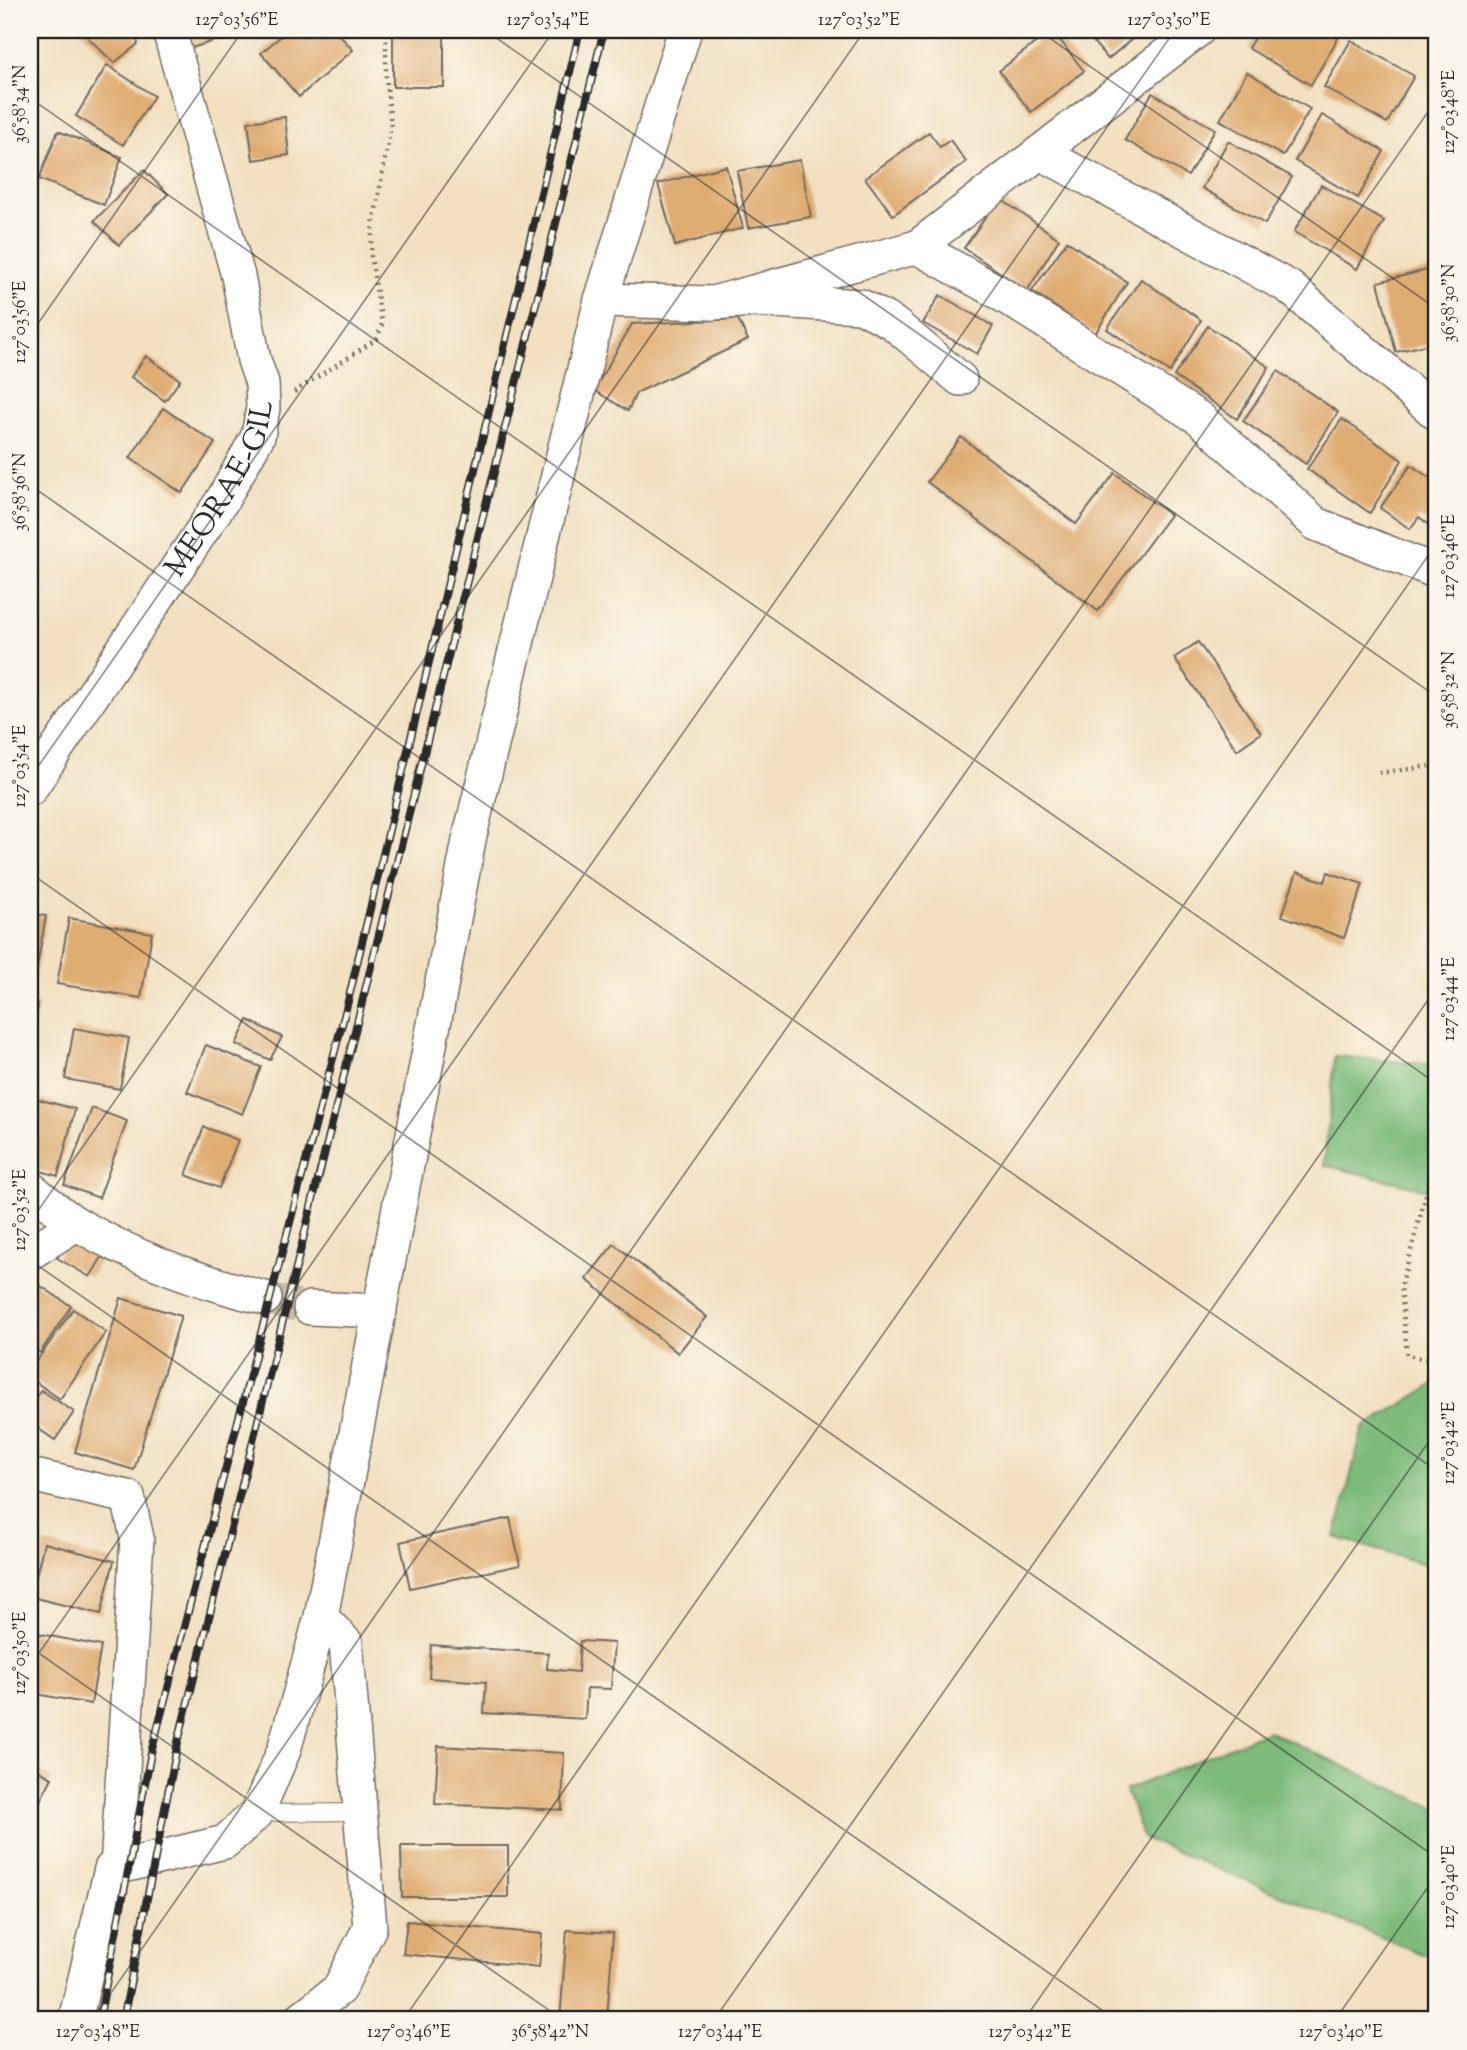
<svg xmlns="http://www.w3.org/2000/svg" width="1467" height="2050" viewBox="0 0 1467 2050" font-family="'Sorts Mill Goudy',serif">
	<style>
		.forest { fill: #7dbb7a; stroke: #547352; stroke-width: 2 }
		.building { fill: #dfac71 }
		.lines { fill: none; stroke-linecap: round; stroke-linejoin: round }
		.minor-tunnel { stroke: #cabca3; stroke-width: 33; stroke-dasharray: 33 17; stroke-linecap: butt }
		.service-casing { stroke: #716a60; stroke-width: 18 }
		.minor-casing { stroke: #716a60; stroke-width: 36 }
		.path { stroke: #716a60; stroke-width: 4.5; stroke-dasharray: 2 5; stroke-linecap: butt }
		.service { stroke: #fff; stroke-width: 16 }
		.minor { stroke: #fff; stroke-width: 33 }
		.rail-casing { stroke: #2b2b2b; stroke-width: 8 }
		.rail { stroke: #fbf7ec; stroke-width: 5; stroke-dasharray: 16; stroke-linecap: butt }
		.ticks { fill: none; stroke: #2b2b2b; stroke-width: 2; stroke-opacity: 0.45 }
		.labels { text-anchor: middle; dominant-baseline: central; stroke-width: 6; stroke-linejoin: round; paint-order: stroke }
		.street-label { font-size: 30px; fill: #2b2b2b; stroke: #fbf7ec }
		.neatline { fill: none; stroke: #2b2b2b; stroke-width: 2.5 }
		.ticks-label { font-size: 18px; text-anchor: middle; fill: #2b2b2b }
	</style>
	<rect width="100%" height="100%" fill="#fbf7ec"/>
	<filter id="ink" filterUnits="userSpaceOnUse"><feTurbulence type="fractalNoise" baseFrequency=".0143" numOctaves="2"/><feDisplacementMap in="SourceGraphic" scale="14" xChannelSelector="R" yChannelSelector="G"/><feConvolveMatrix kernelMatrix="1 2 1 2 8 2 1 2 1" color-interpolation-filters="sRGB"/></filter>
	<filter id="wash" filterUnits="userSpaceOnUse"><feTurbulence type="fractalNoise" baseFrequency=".00686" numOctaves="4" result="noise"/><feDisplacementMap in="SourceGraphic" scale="28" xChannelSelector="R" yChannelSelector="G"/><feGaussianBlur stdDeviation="1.57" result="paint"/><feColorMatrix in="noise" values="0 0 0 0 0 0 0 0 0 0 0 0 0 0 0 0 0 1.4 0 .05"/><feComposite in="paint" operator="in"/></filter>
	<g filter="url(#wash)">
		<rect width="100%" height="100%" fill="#f2e0c1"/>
		<g class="forest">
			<path d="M 1335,1056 L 1437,1065 L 1437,1192 L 1324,1165 Z"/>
			<path d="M 1435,1384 L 1437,1385 L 1437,1568 L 1335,1537 L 1363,1428 Z"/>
			<path d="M 1268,1731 L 1437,1809 L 1437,1952 L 1422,1954 L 1143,1838 L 1126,1790 Z"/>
		</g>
		<g id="blocks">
			<g class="building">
				<path d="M 80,30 L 135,30 L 138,44 L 114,63 Z"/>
				<path d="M 179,30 L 230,30 L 231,35 L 186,50 Z"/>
				<path d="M 288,30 L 335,30 L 353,50 L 299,97 L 261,53 Z"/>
				<rect x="393" y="30" width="51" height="57"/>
				<path d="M 1052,30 L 1084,71 L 1031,112 L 999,71 Z"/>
				<path d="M 1083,30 L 1143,30 L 1108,59 Z"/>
				<path d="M 1259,30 L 1324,30 L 1338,38 L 1311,85 L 1248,48 Z"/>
				<path d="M 1351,40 L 1414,76 L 1387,123 L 1324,87 Z"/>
				<path d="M 107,65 L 154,96 L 123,145 L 76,116 Z"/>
				<path d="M 1247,72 L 1310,109 L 1283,156 L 1220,120 Z"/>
				<path d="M 1152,93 L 1215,129 L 1188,176 L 1125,140 Z"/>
				<path d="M 1322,115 L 1384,151 L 1358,198 L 1295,161 Z"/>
				<path d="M 285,117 L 289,155 L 253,160 L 248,122 Z"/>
				<path d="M 58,131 L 122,157 L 104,205 L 39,179 Z"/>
				<path d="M 929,132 L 940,147 L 950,140 L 966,162 L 893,215 L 865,178 Z"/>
				<path d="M 1228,141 L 1292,177 L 1265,224 L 1202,188 Z"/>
				<path d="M 800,160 L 811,217 L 748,228 L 737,171 Z"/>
				<path d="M 726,166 L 743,228 L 675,246 L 658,184 Z"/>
				<path d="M 144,170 L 168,194 L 119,245 L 94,221 Z"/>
				<path d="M 1321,185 L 1384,221 L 1357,269 L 1294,232 Z"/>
				<path d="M 999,198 L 1059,239 L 1027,291 L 964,248 Z"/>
				<path d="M 1067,241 L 1127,282 L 1095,334 L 1032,291 Z"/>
				<path d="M 1431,269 L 1437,294 L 1437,342 L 1396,352 L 1378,282 Z"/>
				<path d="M 1141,279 L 1201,320 L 1170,372 L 1107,329 Z"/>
				<path d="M 30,292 L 41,301 L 30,316 Z"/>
				<path d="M 940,295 L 993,326 L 977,354 L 923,323 Z"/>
				<path d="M 738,319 L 748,340 L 636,393 L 628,411 L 594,390 L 632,324 Z"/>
				<path d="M 1208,326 L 1269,367 L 1237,419 L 1174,376 Z"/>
				<path d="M 146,356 L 180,380 L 165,401 L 131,377 Z"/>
				<path d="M 1278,371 L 1338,412 L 1306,464 L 1243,421 Z"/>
				<path d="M 163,408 L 215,443 L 182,493 L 130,458 Z"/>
				<path d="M 1342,419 L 1402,460 L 1370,513 L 1307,469 Z"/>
				<path d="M 961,437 L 1076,524 L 1115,473 L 1170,515 L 1098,611 L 927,482 Z"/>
				<path d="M 1411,465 L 1430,478 L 1433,473 L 1437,476 L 1437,531 L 1419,517 L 1410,529 L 1380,508 Z"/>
				<path d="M 1198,642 L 1261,733 L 1237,750 L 1174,658 Z"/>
				<path d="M 1297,872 L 1325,882 L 1328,872 L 1363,884 L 1344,938 L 1282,916 Z"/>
				<path d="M 30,913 L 46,916 L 35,978 L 30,977 Z"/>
				<path d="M 69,918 L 152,933 L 141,998 L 57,984 Z"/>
				<path d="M 30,1002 L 38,1004 L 31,1044 L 30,1044 Z"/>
				<path d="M 248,1020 L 282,1037 L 270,1060 L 236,1044 Z"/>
				<path d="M 74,1028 L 129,1038 L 120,1089 L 65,1079 Z"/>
				<path d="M 206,1045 L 261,1067 L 242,1114 L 187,1092 Z"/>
				<path d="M 30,1097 L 75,1109 L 58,1176 L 30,1168 Z"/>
				<path d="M 92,1108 L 127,1121 L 99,1198 L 64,1185 Z"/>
				<path d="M 204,1127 L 238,1140 L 219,1188 L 186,1175 Z"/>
				<path d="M 75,1227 L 108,1247 L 90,1277 L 57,1258 Z"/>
				<path d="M 614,1244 L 707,1317 L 678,1353 L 586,1279 Z"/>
				<path d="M 30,1279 L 71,1306 L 40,1353 L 30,1345 Z"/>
				<path d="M 121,1298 L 181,1316 L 134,1470 L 75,1452 Z"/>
				<path d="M 73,1309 L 106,1332 L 60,1399 L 30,1378 L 30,1371 Z"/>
				<path d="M 41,1390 L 74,1412 L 55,1440 L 30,1423 L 30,1407 Z"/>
				<path d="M 510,1518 L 520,1565 L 410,1588 L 400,1542 Z"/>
				<path d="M 44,1543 L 114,1561 L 101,1614 L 31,1597 Z"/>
				<path d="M 30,1632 L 101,1646 L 91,1704 L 30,1693 Z"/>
				<path d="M 580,1641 L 614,1643 L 611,1689 L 587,1688 L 585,1719 L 484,1713 L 486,1682 L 429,1678 L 431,1645 L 548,1653 L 547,1669 L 578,1672 Z"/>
				<path d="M 438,1746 L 564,1753 L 562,1810 L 435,1804 Z"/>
				<path d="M 30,1766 L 52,1778 L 32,1816 L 30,1814 Z"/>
				<path d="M 401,1846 L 508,1846 L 508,1897 L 402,1897 Z"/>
				<path d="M 407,1921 L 542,1934 L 539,1967 L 403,1954 Z"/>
				<path d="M 567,1930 L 613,1933 L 607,2020 L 560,2020 Z"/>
			</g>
		</g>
	</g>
	<g filter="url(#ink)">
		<use href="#blocks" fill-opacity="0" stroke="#716a60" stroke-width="2"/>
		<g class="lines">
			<path class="minor-tunnel" d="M 265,1298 L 310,1308"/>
			<g class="service-casing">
				<path id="service" d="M 257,1813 L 362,1812"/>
			</g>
			<g class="minor-casing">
				<g id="minor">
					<path d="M 1041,153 L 1289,287 L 1437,414"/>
					<path d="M 917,247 L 1198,30"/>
					<path d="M 601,300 L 713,303 L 754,300 L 861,306 L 893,323 L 960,379"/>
					<path d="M 713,303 L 917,247 L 996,291 L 1199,418 L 1316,524 L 1437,572"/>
					<path id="s1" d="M 30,789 L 223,499 L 258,436 L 263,408 L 262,383 L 254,360 L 238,276 L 169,30"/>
					<path d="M 30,1188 C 45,1200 61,1214 77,1224 C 135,1258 200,1282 265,1298"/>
					<path d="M 30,1253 L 76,1224"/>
					<path d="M 310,1308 L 380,1311"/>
					<path d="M 30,1475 L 128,1497 L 137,1538 L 117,1868"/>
					<path d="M 75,2020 L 111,1869 L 225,1842 L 257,1813 L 284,1750 L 321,1617 L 470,835 L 601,300 L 685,30"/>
					<path d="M 299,2020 L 339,1989 L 370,1927 L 346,1643 L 321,1617"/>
				</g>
			</g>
			<g class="path">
				<path d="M 294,392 L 377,339 L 382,324 L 371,257 L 372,231 L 391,126 L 386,76 L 386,30"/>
				<path d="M 1379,773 L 1437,765"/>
				<path d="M 1437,1154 L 1401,1287 L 1407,1355 L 1437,1361"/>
			</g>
			<use href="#service" class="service"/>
			<use href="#minor" class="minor"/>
			<g class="rail-casing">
				<g id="rail">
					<path d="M 99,2020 L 151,1753 L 348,1001 L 580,30"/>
					<path d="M 123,2020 L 178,1742 L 604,30"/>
				</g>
			</g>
			<use href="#rail" class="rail"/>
		</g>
	</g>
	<path class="ticks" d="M 485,30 L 1437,697M 1038,30 L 1437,309M 30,98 L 1437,1084M 30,335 L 243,30M 30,485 L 1437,1471M 30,778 L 554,30M 30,873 L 1437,1858M 30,1222 L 865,30M 30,1260 L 1116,2020M 30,1647 L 563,2020M 30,1666 L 1175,30M 92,2020 L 1437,99M 403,2020 L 1437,543M 714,2020 L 1437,987M 1024,2020 L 1437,1430M 1335,2020 L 1437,1874"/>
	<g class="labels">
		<g class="street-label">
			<text stroke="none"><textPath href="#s1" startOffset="357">MEORAE-GIL</textPath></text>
		</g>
	</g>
	<rect width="1467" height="2050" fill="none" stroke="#fbf7ec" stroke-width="77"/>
	<rect x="38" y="38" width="1390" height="1973" class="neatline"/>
	<g class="ticks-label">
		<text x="237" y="25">127°03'56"E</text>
		<text x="548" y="25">127°03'54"E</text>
		<text x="859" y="25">127°03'52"E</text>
		<text x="1169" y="25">127°03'50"E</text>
		<text transform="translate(19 104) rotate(-90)" y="6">36°58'34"N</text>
		<text transform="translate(1448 112) rotate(-90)" y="6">127°03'48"E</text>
		<text transform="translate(1448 303) rotate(-90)" y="6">36°58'30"N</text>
		<text transform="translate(19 322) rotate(-90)" y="6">127°03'56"E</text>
		<text transform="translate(19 492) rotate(-90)" y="6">36°58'36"N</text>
		<text transform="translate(1448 556) rotate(-90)" y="6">127°03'46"E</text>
		<text transform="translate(1448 690) rotate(-90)" y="6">36°58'32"N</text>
		<text transform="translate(19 766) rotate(-90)" y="6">127°03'54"E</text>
		<text transform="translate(1448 999) rotate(-90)" y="6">127°03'44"E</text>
		<text transform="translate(19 1210) rotate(-90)" y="6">127°03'52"E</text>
		<text transform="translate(1448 1443) rotate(-90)" y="6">127°03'42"E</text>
		<text transform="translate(19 1653) rotate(-90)" y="6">127°03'50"E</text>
		<text transform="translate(1448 1887) rotate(-90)" y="6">127°03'40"E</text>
		<text x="98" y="2037">127°03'48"E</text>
		<text x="409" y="2037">127°03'46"E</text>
		<text x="550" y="2037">36°58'42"N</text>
		<text x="720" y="2037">127°03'44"E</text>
		<text x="1030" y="2037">127°03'42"E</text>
		<text x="1341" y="2037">127°03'40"E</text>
	</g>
</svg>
